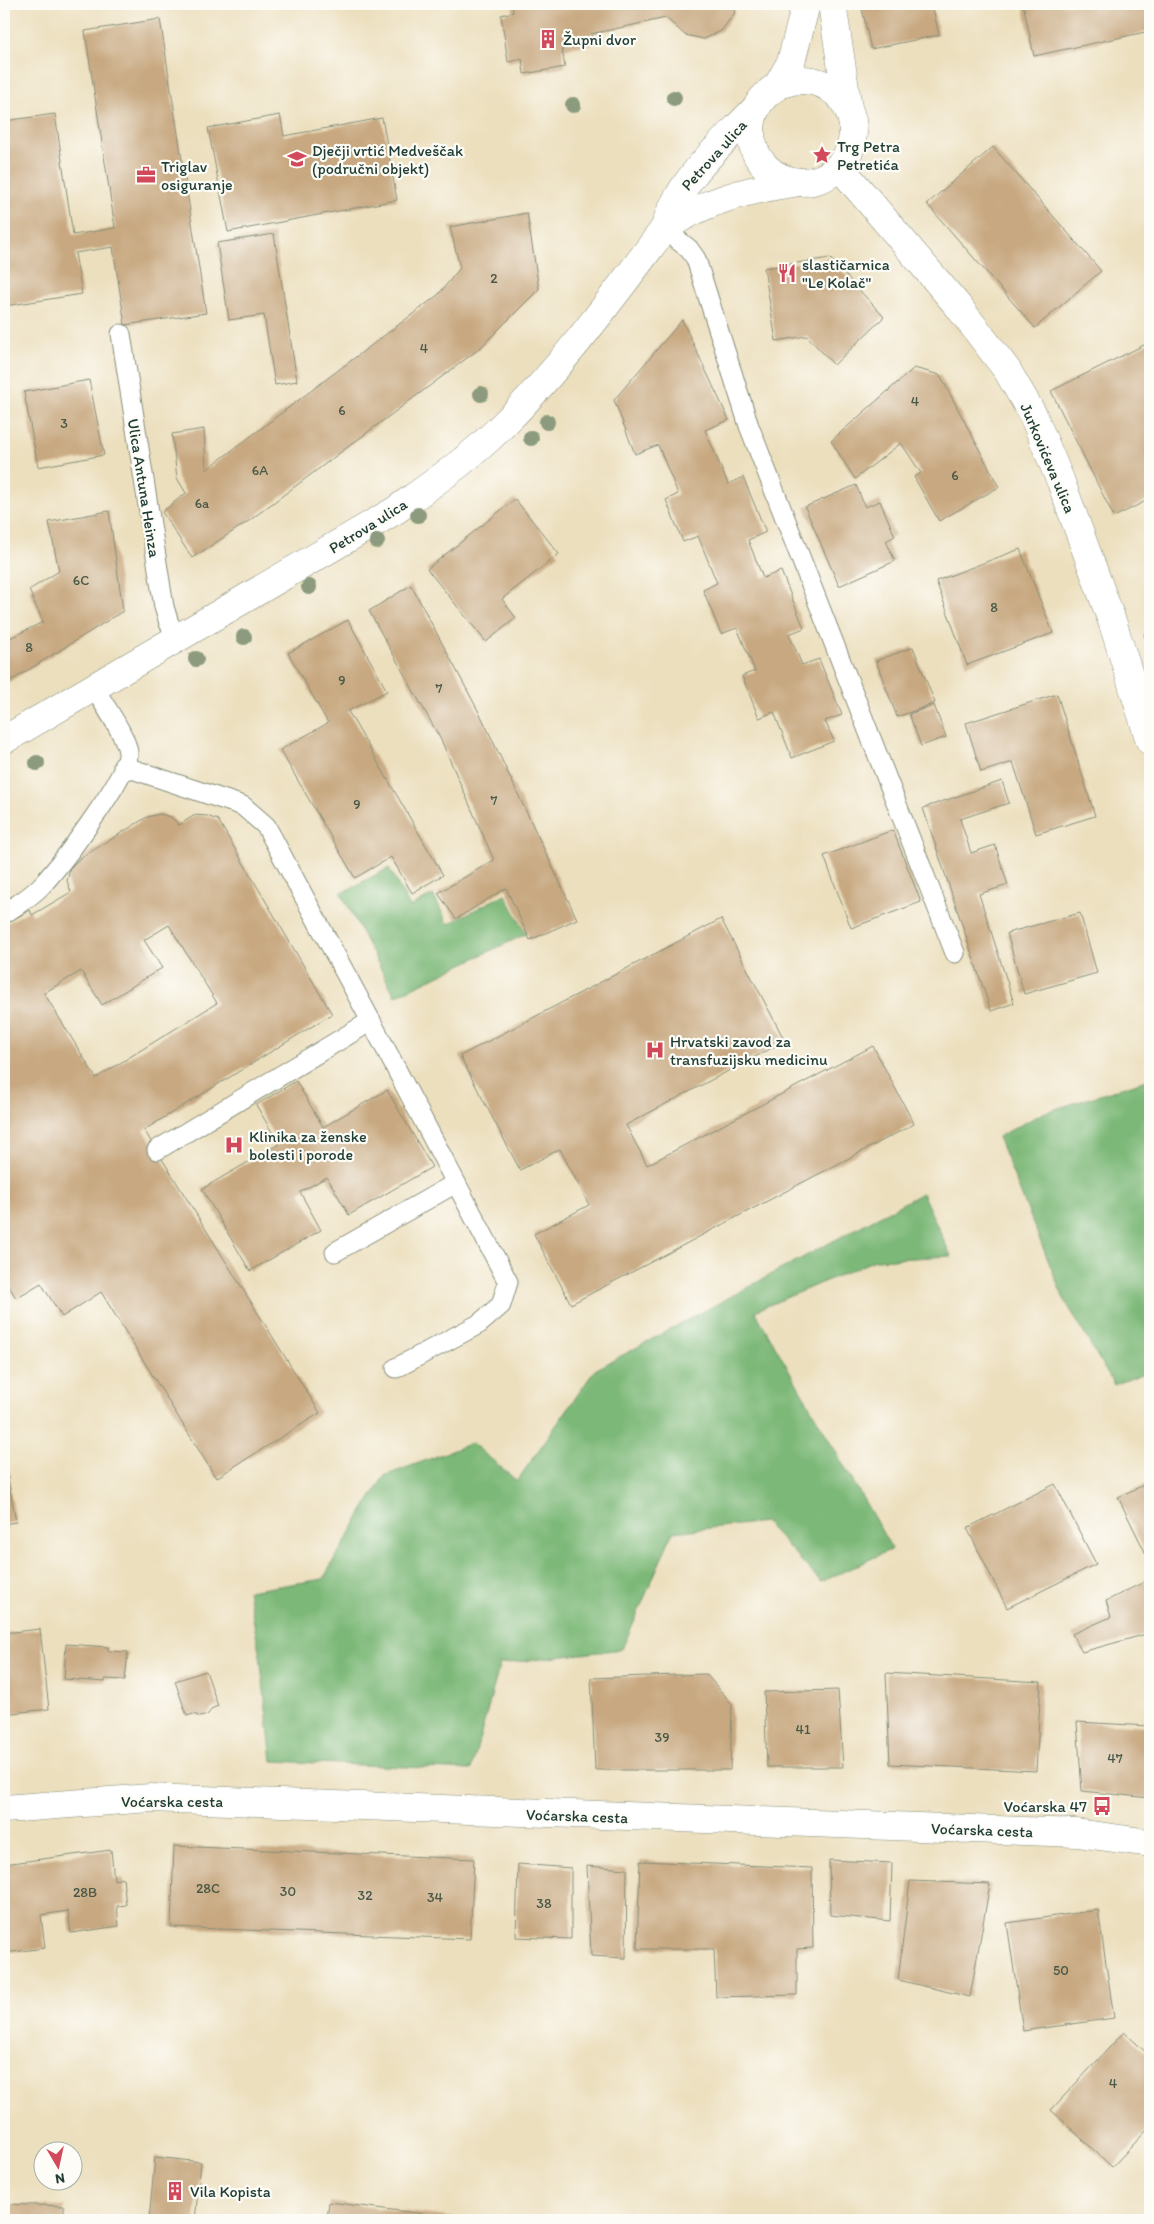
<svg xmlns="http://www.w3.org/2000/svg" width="1154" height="2224" viewBox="0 0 1154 2224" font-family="Itim,sans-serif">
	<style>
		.forest { fill: #7bb877; stroke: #4d7a56 }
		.building { fill: #c7a880; fill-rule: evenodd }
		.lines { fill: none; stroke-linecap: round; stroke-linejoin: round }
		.lane-casing { stroke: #868e79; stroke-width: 21 }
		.street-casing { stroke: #868e79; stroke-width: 29 }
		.secondary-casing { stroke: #868e79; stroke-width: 29 }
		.lane { stroke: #fff; stroke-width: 19 }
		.street { stroke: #fff; stroke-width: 28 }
		.secondary { stroke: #fff; stroke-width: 28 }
		.tree { fill: #8c9b7e }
		.labels { text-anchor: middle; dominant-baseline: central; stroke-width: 4.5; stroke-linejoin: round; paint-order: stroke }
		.number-label { font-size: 14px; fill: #495847 }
		.poi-label { font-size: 16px; fill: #1f3d34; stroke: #fdfcf7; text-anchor: start }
		.street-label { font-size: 16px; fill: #1f3d34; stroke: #fdfcf7 }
	</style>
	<rect width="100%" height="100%" fill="#fdfcf7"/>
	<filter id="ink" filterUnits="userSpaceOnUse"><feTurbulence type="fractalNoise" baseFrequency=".02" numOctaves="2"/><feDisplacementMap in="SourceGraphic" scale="10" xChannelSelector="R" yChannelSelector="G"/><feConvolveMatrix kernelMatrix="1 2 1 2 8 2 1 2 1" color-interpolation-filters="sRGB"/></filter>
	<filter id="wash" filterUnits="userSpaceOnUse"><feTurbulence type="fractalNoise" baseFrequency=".0096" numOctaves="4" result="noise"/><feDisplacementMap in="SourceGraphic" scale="20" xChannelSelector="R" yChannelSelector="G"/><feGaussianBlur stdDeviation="1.12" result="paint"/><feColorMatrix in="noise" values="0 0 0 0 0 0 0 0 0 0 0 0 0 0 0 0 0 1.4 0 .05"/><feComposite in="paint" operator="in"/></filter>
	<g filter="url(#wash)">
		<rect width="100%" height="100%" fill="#ecdfbe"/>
		<g class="forest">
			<path d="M 389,868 L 410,907 L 433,895 L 448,924 L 505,894 L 526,934 L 395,996 L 341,893 Z"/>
			<path d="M 1150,1079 L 1150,1371 L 1114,1385 L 1063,1297 L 998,1137 L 1043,1113 Z"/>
			<path d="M 922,1193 L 951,1256 L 875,1260 L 755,1311 L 892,1549 L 821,1582 L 765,1522 L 673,1532 L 622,1649 L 500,1664 L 471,1770 L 272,1761 L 260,1656 L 248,1591 L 323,1579 L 384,1476 L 472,1443 L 517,1481 L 595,1370 Z"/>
		</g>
		<g id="blocks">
			<g class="building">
				<path d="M 512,4 L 737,4 L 734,14 L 721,31 L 704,39 L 685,35 L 666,18 L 591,34 L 593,44 L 562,49 L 565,67 L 524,74 L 522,59 L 508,62 L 501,15 L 513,12 Z"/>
				<path d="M 861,4 L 932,4 L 939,35 L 871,49 Z"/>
				<path d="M 1023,4 L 1150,4 L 1150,31 L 1034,56 Z"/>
				<path d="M 160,19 L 206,313 L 125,325 L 113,247 L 75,253 L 82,294 L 5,306 L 4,121 L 55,114 L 73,235 L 115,228 L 85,31 Z"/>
				<path d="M 280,115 L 284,136 L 382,118 L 397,200 L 228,232 L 208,128 Z"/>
				<path d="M 993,147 L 1101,271 L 1035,328 L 927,204 Z"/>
				<path d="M 527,213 L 539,289 L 479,349 L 246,523 L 192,558 L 162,512 L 186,493 L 177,478 L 172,434 L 204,429 L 206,470 L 438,295 L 460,268 L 450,227 Z"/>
				<path d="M 274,234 L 297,381 L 275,385 L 264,315 L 229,320 L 217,243 Z"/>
				<path d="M 830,258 L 884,317 L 834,365 L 807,336 L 776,341 L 764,268 Z"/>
				<path d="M 682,320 L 729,420 L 705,430 L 728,484 L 743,477 L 766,532 L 748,540 L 763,578 L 781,571 L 804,628 L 789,634 L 802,665 L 819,659 L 842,715 L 825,721 L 834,741 L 792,758 L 774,712 L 759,718 L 742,676 L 755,671 L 737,628 L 721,634 L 703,590 L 717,583 L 698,536 L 683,542 L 666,500 L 678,494 L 658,445 L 635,454 L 614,400 Z"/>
				<path d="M 1150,342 L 1150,499 L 1114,517 L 1051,391 Z"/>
				<path d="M 914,368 L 940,375 L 999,487 L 939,521 L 914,477 L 921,473 L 901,443 L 855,479 L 831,441 Z"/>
				<path d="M 89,380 L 104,455 L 38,467 L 24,392 Z"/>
				<path d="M 856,485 L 865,507 L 880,501 L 895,536 L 886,541 L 895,561 L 839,586 L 805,507 Z"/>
				<path d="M 515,499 L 559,554 L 502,599 L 516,618 L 486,642 L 427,569 Z"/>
				<path d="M 109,511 L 123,611 L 4,685 L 4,641 L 43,622 L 29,590 L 59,571 L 49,522 Z"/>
				<path d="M 1020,549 L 1053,633 L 967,665 L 936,581 Z"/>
				<path d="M 411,585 L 482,718 L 577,919 L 530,940 L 506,888 L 456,919 L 438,893 L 494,860 L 441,740 L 369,611 Z"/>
				<path d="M 348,620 L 387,691 L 348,711 L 443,875 L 412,893 L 391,857 L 355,878 L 280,750 L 328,723 L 288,653 Z"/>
				<path d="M 1150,632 L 1150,653 L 1144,634 Z"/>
				<path d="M 913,647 L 935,703 L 897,717 L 876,661 Z"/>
				<path d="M 1057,694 L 1095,816 L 1036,834 L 1013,762 L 981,772 L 966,723 Z"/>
				<path d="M 934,705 L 946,737 L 921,746 L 909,714 Z"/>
				<path d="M 1002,781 L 1009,803 L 960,819 L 971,853 L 995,845 L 1008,885 L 979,894 L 1014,1003 L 991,1011 L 923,808 Z"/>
				<path d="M 160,814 L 171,817 L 179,825 L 195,815 L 207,816 L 218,820 L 332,1014 L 144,1130 L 320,1413 L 216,1478 L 101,1292 L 62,1317 L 41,1283 L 16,1298 L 4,1278 L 4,925 L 30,910 L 32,915 L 71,892 L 67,881 L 70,868 L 79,859 L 147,817 ZM 169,925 L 217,1003 L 96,1078 L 44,993 L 81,971 L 102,1005 L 162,968 L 144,940 Z"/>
				<path d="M 893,830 L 921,902 L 851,928 L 824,856 Z"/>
				<path d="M 1080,913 L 1097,973 L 1024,994 L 1007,933 Z"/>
				<path d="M 721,919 L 785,1041 L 626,1125 L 647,1165 L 873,1046 L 914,1124 L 571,1304 L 534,1234 L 589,1205 L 560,1149 L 520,1170 L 460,1056 Z"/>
				<path d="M 296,1081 L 323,1127 L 387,1090 L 432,1167 L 349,1215 L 327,1177 L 300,1192 L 321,1230 L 250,1271 L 202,1189 L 279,1144 L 256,1105 Z"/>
				<path d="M 4,1456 L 16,1522 L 4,1524 Z"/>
				<path d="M 1150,1482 L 1150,1557 L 1148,1558 L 1118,1497 Z"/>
				<path d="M 1055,1484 L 1096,1564 L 1007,1608 L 967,1528 Z"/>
				<path d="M 1150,1579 L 1150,1633 L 1082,1652 L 1072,1634 L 1111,1617 L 1106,1601 Z"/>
				<path d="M 40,1629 L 49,1709 L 4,1714 L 4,1633 Z"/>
				<path d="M 66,1644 L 108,1647 L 108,1651 L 128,1652 L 125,1680 L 105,1679 L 105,1682 L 64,1679 Z"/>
				<path d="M 206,1671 L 218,1706 L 213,1708 L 207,1715 L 201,1717 L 193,1714 L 187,1716 L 175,1681 Z"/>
				<path d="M 886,1673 L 1041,1682 L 1036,1771 L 890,1764 Z"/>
				<path d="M 706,1674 L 732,1704 L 730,1770 L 595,1770 L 591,1678 Z"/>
				<path d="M 838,1690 L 843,1767 L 767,1767 L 764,1692 Z"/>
				<path d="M 1077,1722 L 1150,1726 L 1150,1798 L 1082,1791 Z"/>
				<path d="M 174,1846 L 474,1859 L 470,1939 L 171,1927 Z"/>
				<path d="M 111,1850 L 114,1880 L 123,1878 L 126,1905 L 117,1906 L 119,1926 L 71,1933 L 68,1911 L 41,1915 L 45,1948 L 4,1953 L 4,1864 Z"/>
				<path d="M 829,1860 L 892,1863 L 890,1921 L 830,1915 Z"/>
				<path d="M 640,1861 L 812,1868 L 813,1948 L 797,1949 L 797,1995 L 716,1997 L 714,1949 L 637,1949 Z"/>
				<path d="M 518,1864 L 571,1868 L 571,1939 L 516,1937 Z"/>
				<path d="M 587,1866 L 627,1869 L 626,1958 L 591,1956 Z"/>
				<path d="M 910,1881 L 990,1884 L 970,1997 L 898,1980 Z"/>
				<path d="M 1098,1910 L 1114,2018 L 1023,2031 L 1007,1923 Z"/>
				<path d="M 1124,2032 L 1150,2056 L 1150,2127 L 1112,2167 L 1051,2110 Z"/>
				<path d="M 155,2157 L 201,2162 L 195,2220 L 149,2220 Z"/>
				<path d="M 329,2202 L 463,2219 L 463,2220 L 327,2220 Z"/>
				<path d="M 4,2204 L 64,2206 L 64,2220 L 4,2220 Z"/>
			</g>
		</g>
	</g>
	<g filter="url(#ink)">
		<use href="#blocks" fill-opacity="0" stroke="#868e79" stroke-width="1"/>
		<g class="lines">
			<g class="lane-casing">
				<g id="lane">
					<path d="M 664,229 L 689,249 L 696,259 L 749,426 L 955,953"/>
					<path d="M 121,334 L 164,607 L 169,623 L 178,638"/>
					<path d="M 123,766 L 243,806 L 266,826 L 371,1021 L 508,1282 L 501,1305 L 479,1324 L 396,1368"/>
					<path d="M 4,914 C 16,905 31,897 41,886 C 60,866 124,781 128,756 C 130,740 102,702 94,688"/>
					<path d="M 157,1150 L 371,1021"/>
					<path d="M 335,1252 L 456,1183"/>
				</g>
			</g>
			<g class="street-casing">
				<path id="street" d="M 839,166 L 958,306 L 1007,370 L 1033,415 L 1061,482 L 1113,624 L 1150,741"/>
			</g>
			<g class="secondary-casing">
				<g id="secondary">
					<path d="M 832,4 L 848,108"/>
					<circle cx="802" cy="131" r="51"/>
					<path d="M 778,85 L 791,62 L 806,4"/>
					<path d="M 664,229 C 679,179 720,146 755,109"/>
					<path d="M 4,740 L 396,510 C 432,484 469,459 500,428 C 562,367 612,298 664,229 C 704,200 751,189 800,182"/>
					<path d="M 4,1809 L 150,1798 L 1077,1833 L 1150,1843"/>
				</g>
			</g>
			<use href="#lane" class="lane"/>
			<use href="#street" class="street"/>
			<use href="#secondary" class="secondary"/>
		</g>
		<g class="tree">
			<circle cx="674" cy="98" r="8"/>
			<circle cx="573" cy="105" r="8"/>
			<circle cx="481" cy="394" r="8"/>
			<circle cx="547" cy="422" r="8"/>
			<circle cx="531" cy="438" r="8"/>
			<circle cx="418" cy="515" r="8"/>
			<circle cx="377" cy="541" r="8"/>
			<circle cx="309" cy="587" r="8"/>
			<circle cx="244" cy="637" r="8"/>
			<circle cx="196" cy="659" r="8"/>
			<circle cx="37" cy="763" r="8"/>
		</g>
	</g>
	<defs>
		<g id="building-bare" transform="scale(1.5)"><path d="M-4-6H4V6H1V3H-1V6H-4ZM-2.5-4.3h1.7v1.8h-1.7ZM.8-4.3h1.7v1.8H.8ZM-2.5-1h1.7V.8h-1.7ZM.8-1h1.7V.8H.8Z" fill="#d1495b" stroke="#fdfcf7" stroke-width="2.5" paint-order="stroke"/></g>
		<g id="sight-bare" transform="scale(1.5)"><path d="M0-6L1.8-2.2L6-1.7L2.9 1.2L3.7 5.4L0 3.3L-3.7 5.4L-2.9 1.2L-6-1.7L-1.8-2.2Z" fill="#d1495b" stroke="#fdfcf7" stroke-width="2.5" paint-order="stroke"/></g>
		<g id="school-bare" transform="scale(1.5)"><path d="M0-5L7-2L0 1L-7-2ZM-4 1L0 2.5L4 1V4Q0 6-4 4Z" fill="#d1495b" stroke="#fdfcf7" stroke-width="2.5" paint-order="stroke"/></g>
		<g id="office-bare" transform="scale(1.5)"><path d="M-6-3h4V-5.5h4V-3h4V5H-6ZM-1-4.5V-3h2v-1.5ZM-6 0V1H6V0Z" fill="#d1495b" stroke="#fdfcf7" stroke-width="2.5" paint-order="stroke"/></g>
		<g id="restaurant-bare" transform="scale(1.5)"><path d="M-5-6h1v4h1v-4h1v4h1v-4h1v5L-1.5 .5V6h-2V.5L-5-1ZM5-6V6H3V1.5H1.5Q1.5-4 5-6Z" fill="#d1495b" stroke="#fdfcf7" stroke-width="2.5" paint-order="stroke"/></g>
		<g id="hospital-bare" transform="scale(1.5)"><path d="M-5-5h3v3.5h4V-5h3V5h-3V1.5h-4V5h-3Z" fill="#d1495b" stroke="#fdfcf7" stroke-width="2.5" paint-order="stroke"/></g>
		<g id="bus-bare" transform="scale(1.5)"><path d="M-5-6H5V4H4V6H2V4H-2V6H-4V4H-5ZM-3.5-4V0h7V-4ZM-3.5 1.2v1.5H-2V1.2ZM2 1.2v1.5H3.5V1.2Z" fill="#d1495b" stroke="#fdfcf7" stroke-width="2.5" paint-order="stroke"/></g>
	</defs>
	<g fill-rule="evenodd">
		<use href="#building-bare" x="548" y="39"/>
		<use href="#sight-bare" x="822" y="155"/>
		<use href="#school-bare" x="297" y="159"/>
		<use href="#office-bare" x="146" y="175"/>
		<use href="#restaurant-bare" x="787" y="273"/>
		<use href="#hospital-bare" x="655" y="1050"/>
		<use href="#hospital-bare" x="234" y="1145"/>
		<use href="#bus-bare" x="1102" y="1806"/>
		<use href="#building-bare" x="175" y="2191"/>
	</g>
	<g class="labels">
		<g class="number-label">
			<text x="494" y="278">2</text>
			<text x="424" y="348">4</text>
			<text x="915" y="401">4</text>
			<text x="342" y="410">6</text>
			<text x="64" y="423">3</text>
			<text x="260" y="470">6A</text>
			<text x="955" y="475">6</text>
			<text x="202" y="503">6a</text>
			<text x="81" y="580">6C</text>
			<text x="994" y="607">8</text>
			<text x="29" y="647">8</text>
			<text x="342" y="680">9</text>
			<text x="439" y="688">7</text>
			<text x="494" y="800">7</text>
			<text x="357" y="804">9</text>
			<text x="803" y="1729">41</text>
			<text x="662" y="1737">39</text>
			<text x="1115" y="1758">47</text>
			<text x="208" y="1888">28C</text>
			<text x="288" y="1891">30</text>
			<text x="85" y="1892">28B</text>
			<text x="365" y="1895">32</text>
			<text x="435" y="1897">34</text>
			<text x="544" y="1903">38</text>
			<text x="1061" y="1970">50</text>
			<text x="1113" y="2083">4</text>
		</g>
		<g class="poi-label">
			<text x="563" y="39">Župni dvor</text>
			<text x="837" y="146">Trg Petra<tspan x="837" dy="18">Petretića</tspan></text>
			<text x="312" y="150">Dječji vrtić Medveščak<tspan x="312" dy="18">(područni objekt)</tspan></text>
			<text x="161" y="166">Triglav<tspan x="161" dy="18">osiguranje</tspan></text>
			<text x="802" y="264">slastičarnica<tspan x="802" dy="18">"Le Kolač"</tspan></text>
			<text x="670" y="1041">Hrvatski zavod za<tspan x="670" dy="18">transfuzijsku medicinu</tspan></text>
			<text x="249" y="1136">Klinika za ženske<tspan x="249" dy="18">bolesti i porode</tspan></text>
			<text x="1087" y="1806" text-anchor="end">Voćarska 47</text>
			<text x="190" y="2191">Vila Kopista</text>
		</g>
		<g class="street-label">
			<text transform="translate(714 155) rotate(-48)">Petrova ulica</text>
			<text transform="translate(1048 458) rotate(67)">Jurkovićeva ulica</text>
			<text transform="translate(144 488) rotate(81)">Ulica Antuna Heinza</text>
			<text transform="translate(368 526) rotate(-32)">Petrova ulica</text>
			<text x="172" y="1801">Voćarska cesta</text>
			<text transform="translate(577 1816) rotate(2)">Voćarska cesta</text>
			<text transform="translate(982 1830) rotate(2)">Voćarska cesta</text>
		</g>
	</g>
	<rect width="1154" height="2224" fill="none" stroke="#fdfcf7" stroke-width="20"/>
	<g transform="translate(58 2166) rotate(171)"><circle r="24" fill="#fdfcf7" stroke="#a4b0a9"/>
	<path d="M0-4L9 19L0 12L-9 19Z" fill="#d1495b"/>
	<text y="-8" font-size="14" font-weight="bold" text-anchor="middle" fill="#1f3d34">N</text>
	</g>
</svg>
